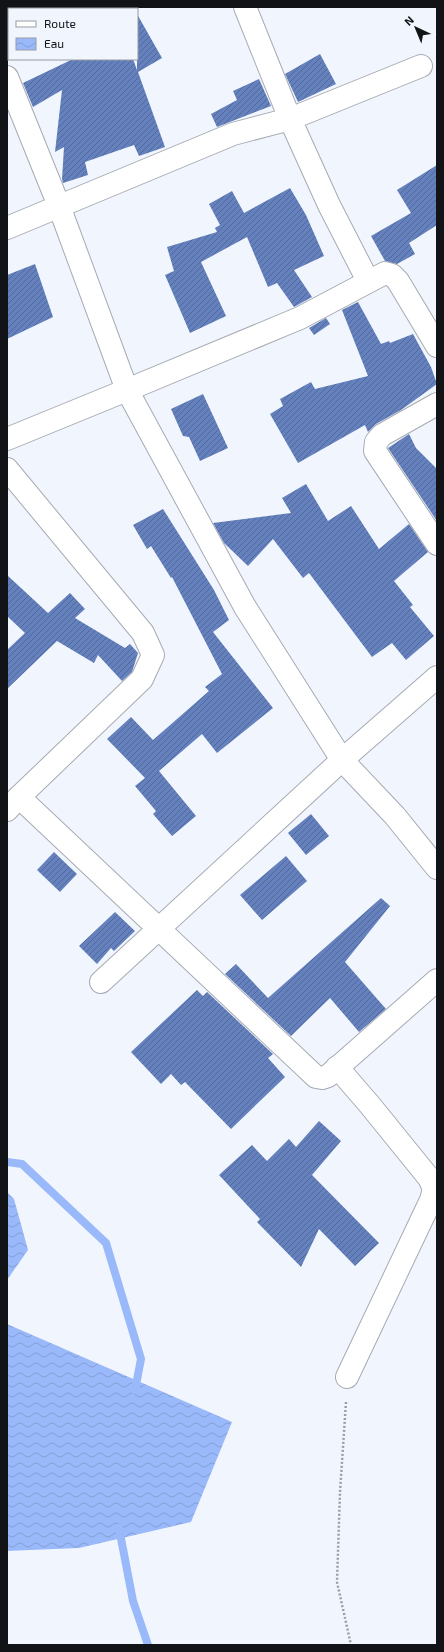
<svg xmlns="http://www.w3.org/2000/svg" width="444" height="1652" viewBox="0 0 444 1652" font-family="'Exo 2',sans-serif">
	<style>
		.water { fill: url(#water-waves) }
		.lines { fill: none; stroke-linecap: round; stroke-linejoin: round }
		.stream { stroke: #9ab9fa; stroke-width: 8 }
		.building { fill: url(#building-hatch) }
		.minor-casing { stroke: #a6aab2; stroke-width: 24 }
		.path { stroke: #9b9ea4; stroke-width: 2.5; stroke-dasharray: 2 2; stroke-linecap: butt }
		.minor { stroke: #fff; stroke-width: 22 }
	</style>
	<defs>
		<pattern id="water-waves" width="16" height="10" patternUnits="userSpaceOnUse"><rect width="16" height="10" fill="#9ab9fa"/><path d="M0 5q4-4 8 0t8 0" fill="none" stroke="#849ed6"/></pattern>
		<pattern id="building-hatch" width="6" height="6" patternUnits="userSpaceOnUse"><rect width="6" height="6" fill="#6481be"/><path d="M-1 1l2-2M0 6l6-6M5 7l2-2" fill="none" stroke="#516899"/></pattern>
	</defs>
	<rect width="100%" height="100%" fill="#f1f6fe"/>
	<g class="water">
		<path d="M 7,1192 L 14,1199 L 28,1250 L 7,1280 Z"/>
		<path d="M 7,1324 L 232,1422 L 191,1522 L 79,1548 L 7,1551 Z"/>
	</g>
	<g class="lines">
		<g class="stream">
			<path d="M 7,1162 L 22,1164 L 106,1243 L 141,1359 L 135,1390"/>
			<path d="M 119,1528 L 133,1601 L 148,1645"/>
		</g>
	</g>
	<g class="building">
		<path d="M 137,14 L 162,58 L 138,72 L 165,147 L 139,156 L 134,145 L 85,162 L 88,175 L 63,183 L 62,179 L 64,147 L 55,152 L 62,90 L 33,107 L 23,83 L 73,59 L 133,59 L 137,70 Z"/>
		<path d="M 320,54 L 336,84 L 298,102 L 285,74 Z"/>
		<path d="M 259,79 L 271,106 L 217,127 L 211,114 L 237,100 L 233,91 Z"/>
		<path d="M 437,165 L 437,225 L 409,243 L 415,254 L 397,264 L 385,261 L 371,236 L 411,213 L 397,190 Z"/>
		<path d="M 290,188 L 306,215 L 324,256 L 294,270 L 312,297 L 294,307 L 277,283 L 268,287 L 247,237 L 201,262 L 226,316 L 190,333 L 165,275 L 174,271 L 167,247 L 217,232 L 215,228 L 220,225 L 209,204 L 232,191 L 244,213 Z"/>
		<path d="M 35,264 L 53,317 L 7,339 L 7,275 Z"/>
		<path d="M 358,302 L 381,344 L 389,341 L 390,343 L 413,334 L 431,367 L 437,384 L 401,410 L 376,424 L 368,432 L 365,425 L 298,463 L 270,414 L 283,406 L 280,399 L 311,382 L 315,389 L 368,376 L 342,310 Z"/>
		<path d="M 326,318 L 330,324 L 314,335 L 309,328 Z"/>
		<path d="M 203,394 L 228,448 L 200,461 L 189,437 L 183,436 L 171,409 Z"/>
		<path d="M 409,434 L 416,448 L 437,469 L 437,521 L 388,448 Z"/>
		<path d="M 306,484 L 328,521 L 351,506 L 379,549 L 409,524 L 428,552 L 394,581 L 413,605 L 410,607 L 434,636 L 406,660 L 392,643 L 372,657 L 309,573 L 303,578 L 273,539 L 248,566 L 224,543 L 213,523 L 291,513 L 282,498 Z"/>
		<path d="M 163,509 L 214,590 L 229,620 L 213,632 L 273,708 L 217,753 L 202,734 L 159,771 L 196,816 L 172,836 L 153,814 L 156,811 L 135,786 L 145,778 L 107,739 L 131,717 L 153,740 L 209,691 L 205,687 L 222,674 L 172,577 L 171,578 L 151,546 L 147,549 L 133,525 Z"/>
		<path d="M 7,575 L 48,613 L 70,593 L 85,609 L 75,618 L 125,648 L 130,644 L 138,653 L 132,672 L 122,681 L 98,655 L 94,663 L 57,641 L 7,689 L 7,650 L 25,633 L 7,616 Z"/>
		<path d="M 311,814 L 329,836 L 306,855 L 288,833 Z"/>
		<path d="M 54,852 L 77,874 L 60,892 L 37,870 Z"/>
		<path d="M 286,856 L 307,881 L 262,920 L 240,895 Z"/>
		<path d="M 381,898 L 390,906 L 345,962 L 386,1009 L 359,1032 L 330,998 L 291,1036 L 225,974 L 236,964 L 268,998 Z"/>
		<path d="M 115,912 L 135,931 L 114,951 L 111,948 L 97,964 L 79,946 Z"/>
		<path d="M 197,990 L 203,996 L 207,992 L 273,1054 L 268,1058 L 285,1077 L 231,1129 L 185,1082 L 181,1085 L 171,1074 L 161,1084 L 131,1052 Z"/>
		<path d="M 319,1121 L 341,1141 L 312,1175 L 379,1243 L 355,1266 L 319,1229 L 301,1267 L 257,1222 L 260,1219 L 219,1175 L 252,1145 L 267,1161 L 289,1139 L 296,1147 Z"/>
	</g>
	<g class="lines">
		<g class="minor-casing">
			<g id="minor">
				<path d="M 245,7 L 290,119 L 329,205 L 368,281"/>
				<path d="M 39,9 L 43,7"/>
				<path d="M 7,22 L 9,21"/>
				<path d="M 7,77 L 59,206 L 127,390 L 300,318 L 385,273 L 392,275 L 398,281 L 437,346"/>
				<path d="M 7,228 L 233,134 L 290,119 L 421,66"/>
				<path d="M 437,404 L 382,435 L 376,442 L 375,451 L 437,544"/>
				<path d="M 7,439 L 127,390 L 245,607 L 342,760 L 395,816 L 437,868"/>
				<path d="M 7,469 L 143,633 L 153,655 L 142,679 L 19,797"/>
				<path d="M 7,810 L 19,797 L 316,1077 L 322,1078 L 328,1076 L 437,980"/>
				<path d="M 101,982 L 342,760 L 437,677"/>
				<path d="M 337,1067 L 369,1104 L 429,1178 L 434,1189 L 431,1200 L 347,1377"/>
			</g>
		</g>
		<path class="path" d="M 346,1402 L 340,1492 L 337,1582 L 351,1645"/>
		<use href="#minor" class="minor"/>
	</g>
	<rect width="444" height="1652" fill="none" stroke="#121316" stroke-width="16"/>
	<rect x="8" y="8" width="130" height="52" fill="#f1f6fe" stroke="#989ba1"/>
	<rect x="16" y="21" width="20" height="6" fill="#ffffff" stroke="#989ba1"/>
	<text x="44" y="28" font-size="12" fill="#121316">Route</text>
	<rect x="16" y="38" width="20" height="12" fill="url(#water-waves)" stroke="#989ba1"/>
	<text x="44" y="48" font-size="12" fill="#121316">Eau</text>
	<g transform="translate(416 28) rotate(316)" stroke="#f1f6fe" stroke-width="3" paint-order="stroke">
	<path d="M0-3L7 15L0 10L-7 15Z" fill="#121316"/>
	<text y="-6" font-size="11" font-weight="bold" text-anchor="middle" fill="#121316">N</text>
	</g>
</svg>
